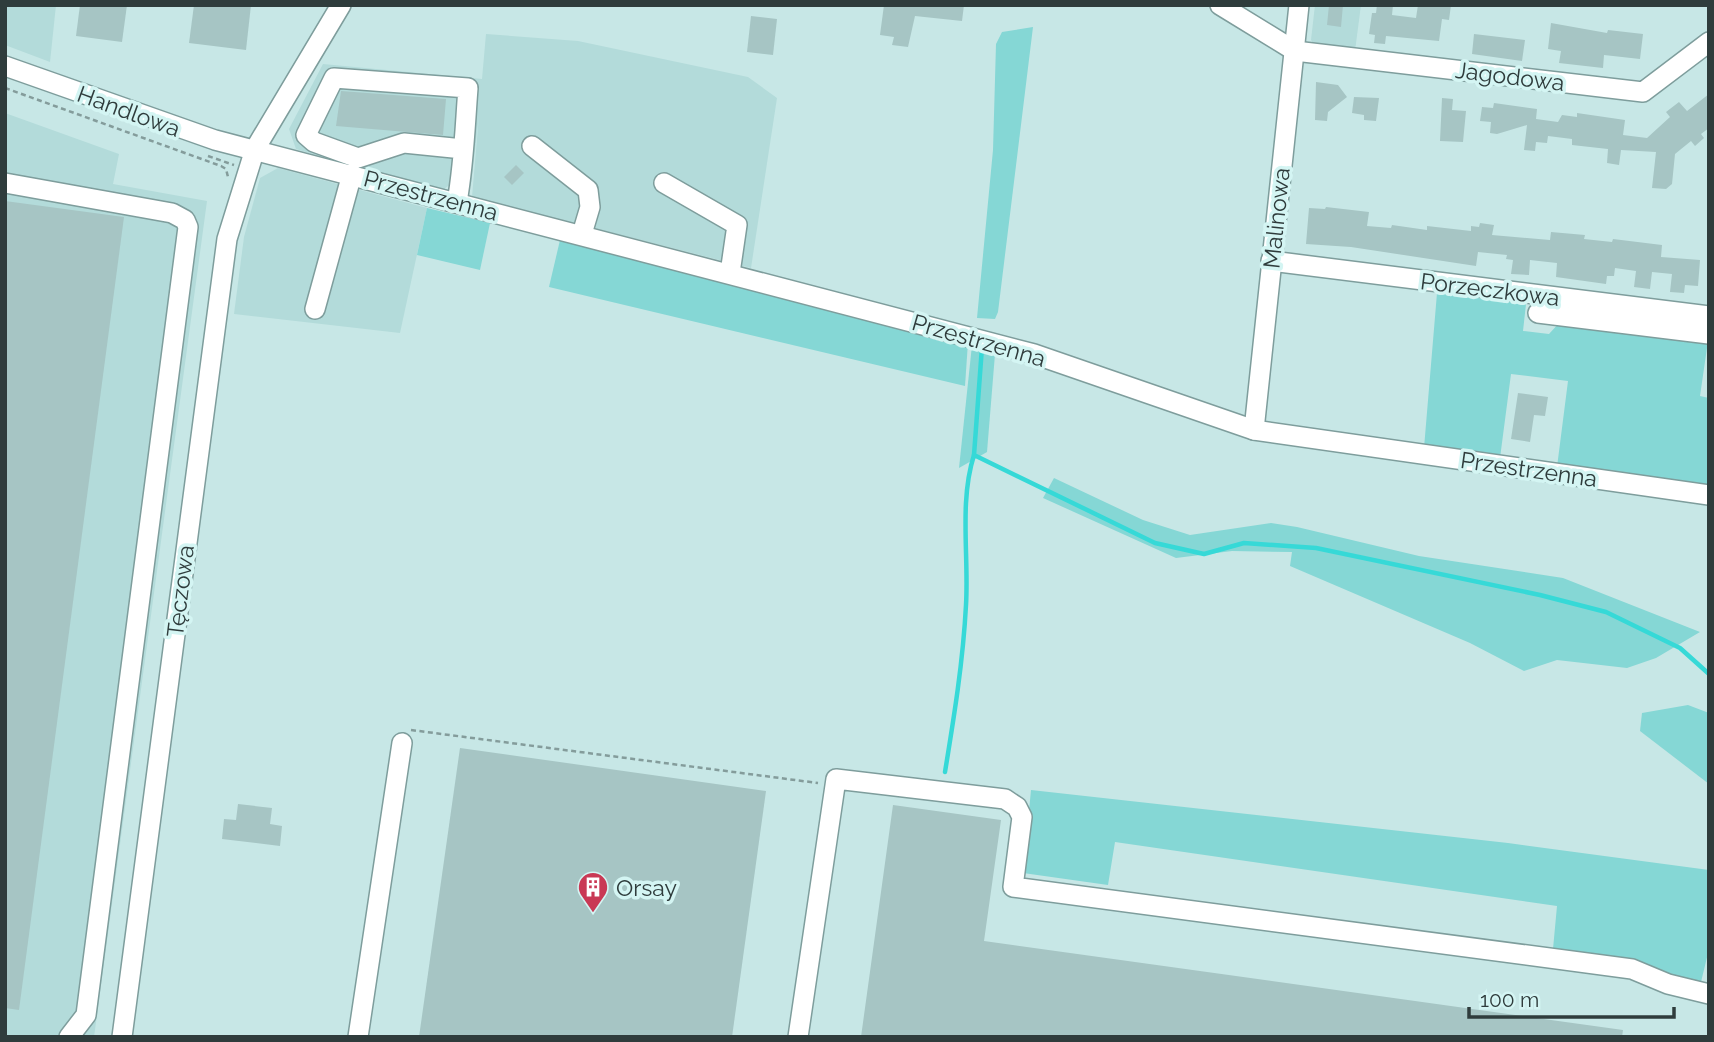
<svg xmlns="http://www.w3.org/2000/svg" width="1714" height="1042" viewBox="0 0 1714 1042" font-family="Raleway,sans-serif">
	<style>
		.built { fill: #b3dbda }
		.green { fill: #85d7d5 }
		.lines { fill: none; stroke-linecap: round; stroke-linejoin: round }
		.stream { stroke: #36d9d7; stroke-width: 4.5 }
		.building { fill: #a6c5c4 }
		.minor-casing { stroke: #7e9d9c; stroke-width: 22 }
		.path { stroke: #849c9b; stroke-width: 2.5; stroke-dasharray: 5 3.5; stroke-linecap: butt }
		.minor { stroke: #fff; stroke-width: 19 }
		.labels { text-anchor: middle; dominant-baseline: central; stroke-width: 7; stroke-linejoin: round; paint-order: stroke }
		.street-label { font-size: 23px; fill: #2f3c3c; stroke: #d4f5f3 }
		.poi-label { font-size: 23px; fill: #2f3c3c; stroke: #d4f5f3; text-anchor: start }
	</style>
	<rect width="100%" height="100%" fill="#c7e7e6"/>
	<g class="built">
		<path d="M 5,5 L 56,5 L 50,62 L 5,45 Z"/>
		<path d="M 1315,5 L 1361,5 L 1355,51 L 1316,47 L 1311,40 Z"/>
		<path d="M 486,34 L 578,41 L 748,77 L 777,98 L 751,268 L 472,197 L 479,115 L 471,186 L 452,183 L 440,192 L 296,149 L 289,129 L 323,64 L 482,79 Z"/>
		<path d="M 5,113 L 119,154 L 113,184 L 207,201 L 94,1037 L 5,1037 Z"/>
		<path d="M 278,168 L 427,208 L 400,333 L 234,314 L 244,237 L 260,178 Z"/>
	</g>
	<g class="green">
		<path d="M 1033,27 L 998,312 L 995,319 L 977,318 L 993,150 L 996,44 L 1002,32 Z"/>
		<path d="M 427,208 L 490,223 L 480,270 L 417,255 Z"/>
		<path d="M 560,240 L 968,342 L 965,386 L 549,287 Z"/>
		<path d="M 1437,293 L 1526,304 L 1523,331 L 1549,334 L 1560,322 L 1708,341 L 1700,396 L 1709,398 L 1709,488 L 1557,467 L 1568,381 L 1511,374 L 1500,458 L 1424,448 Z"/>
		<path d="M 972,345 L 995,354 L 987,452 L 959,468 Z"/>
		<path d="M 1054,478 L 1143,520 L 1190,535 L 1271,523 L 1297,527 L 1419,556 L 1563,578 L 1700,632 L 1656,658 L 1627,668 L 1557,660 L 1524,671 L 1470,643 L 1290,566 L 1292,552 L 1232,551 L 1176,558 L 1043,498 Z"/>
		<path d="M 1688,705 L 1709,713 L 1709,784 L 1640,731 L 1642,713 Z"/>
		<path d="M 1031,790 L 1508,843 L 1709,870 L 1709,949 L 1701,982 L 1657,973 L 1628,958 L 1553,949 L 1557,906 L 1115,842 L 1108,885 L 1023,873 Z"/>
	</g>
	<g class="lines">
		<g class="stream">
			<path d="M 982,347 L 974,455 L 1155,543 L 1204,554 L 1244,543 L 1316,548 L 1540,595 L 1606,612 L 1680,648 L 1709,674"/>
			<path d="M 945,772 C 954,717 963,662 966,605 C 969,556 959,502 974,455"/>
		</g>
	</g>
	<g class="building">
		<path d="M 80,5 L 127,5 L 122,42 L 76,36 Z"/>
		<path d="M 194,5 L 251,5 L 246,50 L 189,43 Z"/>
		<path d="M 884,5 L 964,5 L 962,21 L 915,16 L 908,47 L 892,45 L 894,37 L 880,35 Z"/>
		<path d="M 1329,5 L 1343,5 L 1341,27 L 1327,25 Z"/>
		<path d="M 1377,5 L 1393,5 L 1392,15 L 1416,18 L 1418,5 L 1451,5 L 1449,20 L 1442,19 L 1439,41 L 1386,36 L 1385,44 L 1374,43 L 1375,35 L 1369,34 L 1372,13 L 1376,13 Z"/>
		<path d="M 751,16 L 777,19 L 773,55 L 747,52 Z"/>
		<path d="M 1551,23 L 1607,33 L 1608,30 L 1643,34 L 1640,59 L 1604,55 L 1603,68 L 1559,63 L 1561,51 L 1548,49 Z"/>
		<path d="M 1474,34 L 1525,40 L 1522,61 L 1472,54 Z"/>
		<path d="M 1316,82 L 1338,85 L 1347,97 L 1328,112 L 1327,121 L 1315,120 Z"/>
		<path d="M 341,91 L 446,99 L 443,135 L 336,126 Z"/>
		<path d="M 1709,94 L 1709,128 L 1701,134 L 1704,138 L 1695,146 L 1691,141 L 1675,154 L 1672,184 L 1666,189 L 1652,188 L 1656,152 L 1621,150 L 1619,165 L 1607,163 L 1608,149 L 1572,145 L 1572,139 L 1548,136 L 1547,143 L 1536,142 L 1535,151 L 1524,150 L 1527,125 L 1497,134 L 1490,133 L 1491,122 L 1480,121 L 1482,107 L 1493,108 L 1494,103 L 1537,109 L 1536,119 L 1558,122 L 1562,115 L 1577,117 L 1577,113 L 1625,120 L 1623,135 L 1647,138 L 1670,117 L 1666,112 L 1679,102 L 1687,111 Z"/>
		<path d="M 1354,97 L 1379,98 L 1376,121 L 1364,120 L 1364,115 L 1352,113 Z"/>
		<path d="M 1442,98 L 1453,99 L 1452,110 L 1466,111 L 1463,142 L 1440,141 Z"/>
		<path d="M 516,165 L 524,173 L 512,185 L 504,177 Z"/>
		<path d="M 5,201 L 124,217 L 19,1010 L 5,1008 Z"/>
		<path d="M 1326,207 L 1369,212 L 1367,226 L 1391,228 L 1392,225 L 1427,230 L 1427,226 L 1471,231 L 1471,226 L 1479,227 L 1480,223 L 1494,225 L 1492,235 L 1550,240 L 1551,232 L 1585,235 L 1584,239 L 1612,242 L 1613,239 L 1662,245 L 1661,257 L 1700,260 L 1698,286 L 1685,285 L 1684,293 L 1670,292 L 1672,274 L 1652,272 L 1650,289 L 1634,287 L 1636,271 L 1615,268 L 1614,276 L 1607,276 L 1606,284 L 1556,277 L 1557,263 L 1530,260 L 1529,275 L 1511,274 L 1513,260 L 1506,259 L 1507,255 L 1478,252 L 1476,266 L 1351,247 L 1306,244 L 1309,208 L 1325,209 Z"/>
		<path d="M 1518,393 L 1548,397 L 1545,416 L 1534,415 L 1530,442 L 1511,439 Z"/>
		<path d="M 460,748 L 766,791 L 732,1037 L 419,1037 Z"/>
		<path d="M 238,804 L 272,808 L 270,824 L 282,826 L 280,846 L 222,839 L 224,819 L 236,820 Z"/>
		<path d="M 893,805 L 1001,820 L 984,941 L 1623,1030 L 1622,1037 L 861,1037 Z"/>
	</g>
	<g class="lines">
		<g class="minor-casing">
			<g id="minor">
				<path d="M 1220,5 L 1295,51 L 1643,92 L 1709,42"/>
				<path d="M 5,66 L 215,140 L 1034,354 L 1254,430 L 1709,495"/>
				<path d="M 532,146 L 588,190 L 590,207 L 582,234"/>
				<path d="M 5,183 L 172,213 L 185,220 L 188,227 L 86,1015 L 69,1037"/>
				<path d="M 664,183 L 737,225 L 730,273"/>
				<path d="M 457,202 C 464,164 465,126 468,88 L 334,78 L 306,135 L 314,142 L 358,158 L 404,143 L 463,149"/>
				<path d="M 1271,261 L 1709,316"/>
				<path d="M 315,309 L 352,174"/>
				<path d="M 1538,313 L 1709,334"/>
				<path d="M 1254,430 L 1299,5"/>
				<path d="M 122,1037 L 227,239 L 255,149 L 341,5"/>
				<path d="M 358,1037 L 402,743"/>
				<path d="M 798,1037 L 836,779 L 1005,799 L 1017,807 L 1022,817 L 1013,887 L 1632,969 L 1668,984 L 1709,994"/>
			</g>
		</g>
		<g class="path">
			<path d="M 5,88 L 221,166 L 226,169 L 228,177"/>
			<path d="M 208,156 L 234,165"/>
			<path d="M 411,730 L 818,783"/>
		</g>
		<use href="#minor" class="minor"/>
	</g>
	<defs>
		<g id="building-pin" transform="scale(1.575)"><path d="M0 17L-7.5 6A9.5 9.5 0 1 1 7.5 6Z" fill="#c93955" stroke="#d4f5f3"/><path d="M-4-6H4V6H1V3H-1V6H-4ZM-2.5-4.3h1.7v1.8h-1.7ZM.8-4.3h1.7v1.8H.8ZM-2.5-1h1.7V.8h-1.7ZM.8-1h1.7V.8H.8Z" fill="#fff"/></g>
	</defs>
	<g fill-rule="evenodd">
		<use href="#building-pin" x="593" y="887"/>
	</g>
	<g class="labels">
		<g class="street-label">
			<text transform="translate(1510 76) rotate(7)">Jagodowa</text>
			<text transform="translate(129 111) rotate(20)">Handlowa</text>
			<text transform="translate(431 195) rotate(15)">Przestrzenna</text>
			<text transform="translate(1276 218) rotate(-84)">Malinowa</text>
			<text transform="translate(1490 289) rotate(7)">Porzeczkowa</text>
			<text transform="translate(979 340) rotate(16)">Przestrzenna</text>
			<text transform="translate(1529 469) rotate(8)">Przestrzenna</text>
			<text transform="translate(180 591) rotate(-83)">Tęczowa</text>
		</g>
		<g class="poi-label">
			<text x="616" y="887">Orsay</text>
		</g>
	</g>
	<rect width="1714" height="1042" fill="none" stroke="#2f3c3c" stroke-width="14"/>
	<path d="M1469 1007v10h205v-10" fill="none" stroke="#2f3c3c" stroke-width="3.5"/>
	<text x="1480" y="1007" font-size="21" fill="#2f3c3c" stroke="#d4f5f3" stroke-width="5" paint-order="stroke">100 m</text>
</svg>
